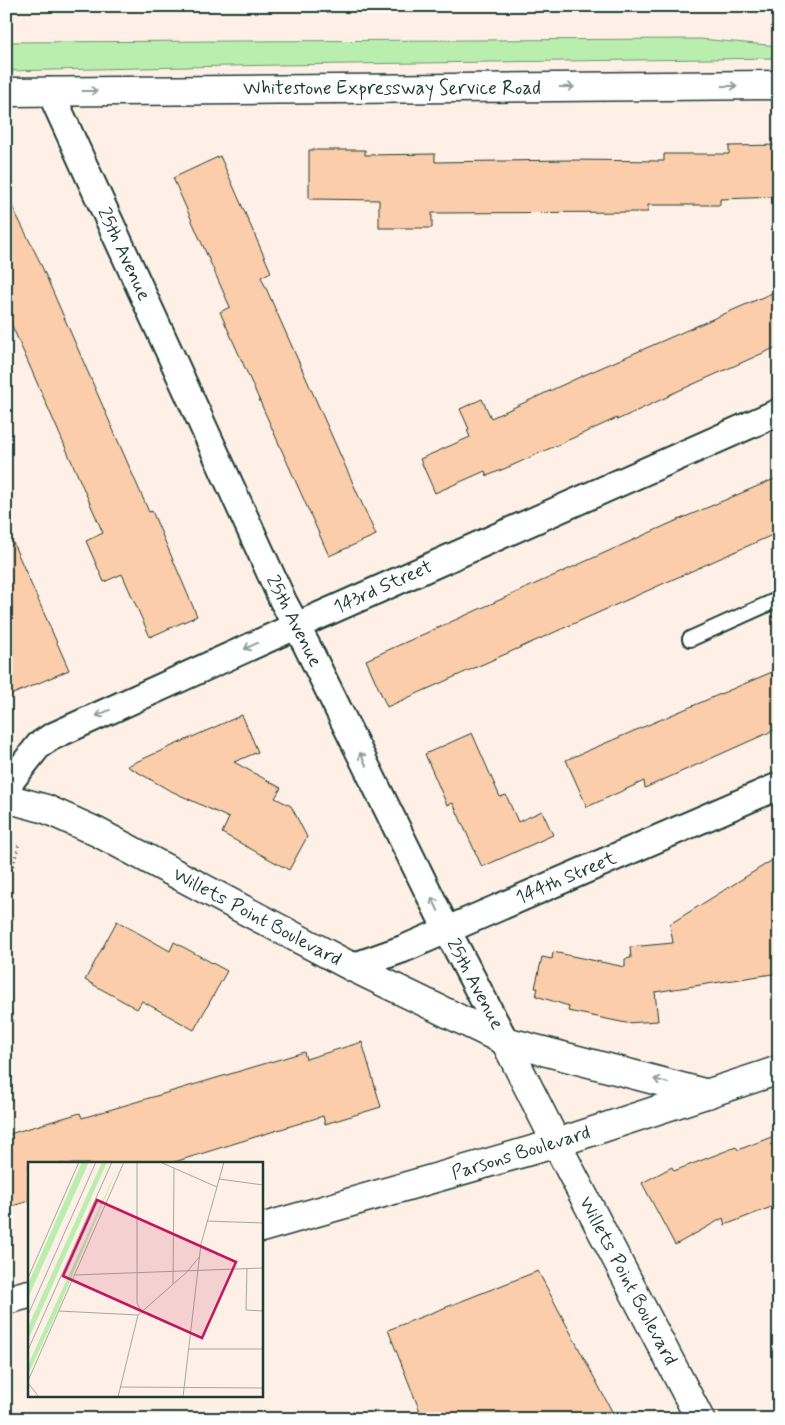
<svg xmlns="http://www.w3.org/2000/svg" width="785" height="1425" viewBox="0 0 785 1425" font-family="Mynerve,sans-serif">
	<style>
		.green { fill: #baeeae; stroke: #6c9671 }
		.building { fill: #fccdaa; stroke: #1f3d34 }
		.lines { fill: none; stroke-linecap: round; stroke-linejoin: round }
		.lane-casing { stroke: #1f3d34; stroke-width: 18 }
		.street-casing { stroke: #1f3d34; stroke-width: 30 }
		.secondary-casing { stroke: #1f3d34; stroke-width: 31 }
		.path { stroke: #1f3d34; stroke-width: 3; stroke-dasharray: 1 4; stroke-linecap: butt }
		.lane { stroke: #fff; stroke-width: 14 }
		.street { stroke: #fff; stroke-width: 26 }
		.secondary { stroke: #fff; stroke-width: 28 }
		.oneway { stroke: #8f9e9a }
		.labels { text-anchor: middle; dominant-baseline: central; stroke-width: 4; stroke-linejoin: round; paint-order: stroke }
		.street-label { font-size: 19px; fill: #1f3d34; stroke: #fff }
		.inset-road { fill: none; stroke: #a5a89f; stroke-width: 1 }
		.view { fill: #c2185b; fill-opacity: 0.15; stroke: #c2185b; stroke-width: 2.5 }
		.inset-edge { fill: none; stroke: #1f3d34; stroke-width: 2.5 }
	</style>
	<rect width="100%" height="100%" fill="#fef0e6"/>
	<filter id="ink" filterUnits="userSpaceOnUse"><feTurbulence type="fractalNoise" baseFrequency=".02" numOctaves="2"/><feDisplacementMap in="SourceGraphic" scale="10" xChannelSelector="R" yChannelSelector="G"/><feConvolveMatrix kernelMatrix="1 2 1 2 8 2 1 2 1" color-interpolation-filters="sRGB"/></filter>
	<g filter="url(#ink)">
		<path class="green" d="M 700,39 L 779,46 L 779,58 L 277,65 L 6,71 L 6,42 Z"/>
		<g class="building">
			<path d="M 779,145 L 779,197 L 720,199 L 720,205 L 648,205 L 648,212 L 432,213 L 432,228 L 379,228 L 379,200 L 309,199 L 309,150 L 365,150 L 365,155 L 435,154 L 435,162 L 568,160 L 664,161 L 664,154 L 729,154 L 729,146 Z"/>
			<path d="M 220,156 L 271,272 L 261,277 L 376,535 L 329,556 L 220,312 L 230,307 L 173,178 Z"/>
			<path d="M 6,194 L 39,260 L 149,512 L 152,511 L 197,616 L 150,637 L 122,574 L 104,582 L 86,541 L 103,533 L 6,312 Z"/>
			<path d="M 779,290 L 779,346 L 669,395 L 669,396 L 617,420 L 617,418 L 511,466 L 487,476 L 485,471 L 435,493 L 420,459 L 470,437 L 467,430 L 469,429 L 460,409 L 482,399 L 491,418 L 582,376 Z"/>
			<path d="M 779,477 L 779,532 L 387,707 L 366,660 L 671,523 Z"/>
			<path d="M 6,527 L 69,670 L 6,697 Z"/>
			<path d="M 779,669 L 779,728 L 645,788 L 644,781 L 587,807 L 566,760 Z"/>
			<path d="M 242,715 L 258,752 L 234,762 L 281,788 L 275,798 L 291,806 L 307,837 L 289,870 L 222,833 L 229,818 L 167,789 L 127,766 Z"/>
			<path d="M 472,733 L 500,797 L 506,795 L 518,822 L 542,811 L 553,835 L 482,867 L 453,803 L 447,805 L 425,754 Z"/>
			<path d="M 779,856 L 779,973 L 655,992 L 658,1021 L 626,1023 L 568,1011 L 569,1006 L 536,996 L 538,988 L 535,988 L 542,957 L 552,959 L 553,952 L 625,967 L 625,959 L 631,958 L 630,947 L 673,943 L 670,924 Z"/>
			<path d="M 117,921 L 170,951 L 174,942 L 227,971 L 194,1030 L 142,1001 L 137,1009 L 85,980 Z"/>
			<path d="M 362,1042 L 381,1107 L 325,1124 L 323,1116 L 168,1164 L 29,1164 L 29,1201 L 6,1208 L 6,1135 L 80,1113 L 82,1118 L 304,1052 L 306,1059 Z"/>
			<path d="M 779,1134 L 779,1204 L 725,1225 L 723,1218 L 675,1245 L 642,1183 L 672,1167 L 674,1171 L 736,1147 L 738,1150 Z"/>
			<path d="M 538,1271 L 616,1419 L 423,1419 L 388,1330 Z"/>
		</g>
		<g class="lines">
			<g class="lane-casing">
				<path id="lane" d="M 690,639 L 779,599"/>
			</g>
			<g class="street-casing">
				<g id="street">
					<path d="M 50,91 L 283,601 L 307,646 L 447,930 L 505,1041"/>
					<path d="M 6,787 L 39,745 L 51,737 L 296,626 L 779,412"/>
					<path d="M 352,967 L 403,949 L 779,786"/>
				</g>
			</g>
			<g class="secondary-casing">
				<g id="secondary">
					<path d="M 6,92 L 779,85"/>
					<path d="M 6,798 L 46,809 L 97,832 L 352,967 L 505,1041 L 708,1094"/>
					<path d="M 505,1041 L 568,1166 L 700,1419"/>
					<path d="M 261,1228 L 557,1143 L 779,1070"/>
					<path d="M 6,1300 L 29,1294"/>
				</g>
			</g>
			<path class="path" d="M 6,890 L 19,844"/>
			<use href="#lane" class="lane"/>
			<use href="#street" class="street"/>
			<use href="#secondary" class="secondary"/>
		</g>
		<defs><path id="oneway-shaft" d="M-6 0H5M1.5-3L5.5 0L1.5 3" fill="none" stroke-width="1.6" stroke-linecap="round" stroke-linejoin="round" transform="scale(1.25)"/></defs>
		<g class="oneway">
			<use href="#oneway-shaft" transform="translate(730 86)"/>
			<use href="#oneway-shaft" transform="translate(567 87)"/>
			<use href="#oneway-shaft" transform="translate(90 91)"/>
			<use href="#oneway-shaft" transform="translate(251 646) rotate(155)"/>
			<use href="#oneway-shaft" transform="translate(103 713) rotate(155)"/>
			<use href="#oneway-shaft" transform="translate(363 759) rotate(-116)"/>
			<use href="#oneway-shaft" transform="translate(435 904) rotate(-116)"/>
			<use href="#oneway-shaft" transform="translate(661 1081) rotate(-165)"/>
		</g>
	</g>
	<g class="labels">
		<g class="street-label">
			<text x="392" y="88">Whitestone Expressway Service Road</text>
			<text transform="translate(124 254) rotate(65)">25th Avenue</text>
			<text transform="translate(383 587) rotate(-24)">143rd Street</text>
			<text transform="translate(294 621) rotate(63)">25th Avenue</text>
			<text transform="translate(566 878) rotate(-23)">144th Street</text>
			<text transform="translate(257 917) rotate(28)">Willets Point Boulevard</text>
			<text transform="translate(475 984) rotate(62)">25th Avenue</text>
			<text transform="translate(521 1153) rotate(-17)">Parsons Boulevard</text>
			<text transform="translate(628 1281) rotate(62)">Willets Point Boulevard</text>
		</g>
	</g>
	<g transform="translate(28 1162)">
		<rect width="235" height="235" fill="#fef0e6"/>
		<path d="M 54,0 L 61,0 L 0,136 L 0,122 ZM 74,0 L 79,0 L 0,178 L 0,165 ZM 90,5 L 29,150 L 0,213 L 0,203 Z" fill="#baeeae"/>
		<path class="inset-road" d="M 109,0 L 109,141 L 113,149M 132,0 L 189,25M 191,17 L 235,23M 179,59 L 235,61M 219,107 L 218,148 L 235,149M 46,113 L 235,106M 0,116 L 51,0M 145,122 L 146,7M 31,149 L 110,153M 0,153 L 68,0M 160,187 L 235,187M 0,188 L 84,0M 0,219 L 96,0M 0,221 L 11,235M 92,225 L 235,226M 90,235 L 110,153 L 159,110 L 172,94M 155,235 L 173,82 L 196,0"/>
		<path class="view" d="M 69,38 L 208,100 L 174,176 L 35,114 Z"/>
		<rect width="235" height="235" class="inset-edge"/>
	</g>
	<rect width="785" height="1425" fill="none" stroke="#fff" stroke-width="25"/>
	<rect x="12" y="12" width="760" height="1400" fill="none" stroke="#1f3d34" stroke-width="2" filter="url(#ink)"/>
</svg>
